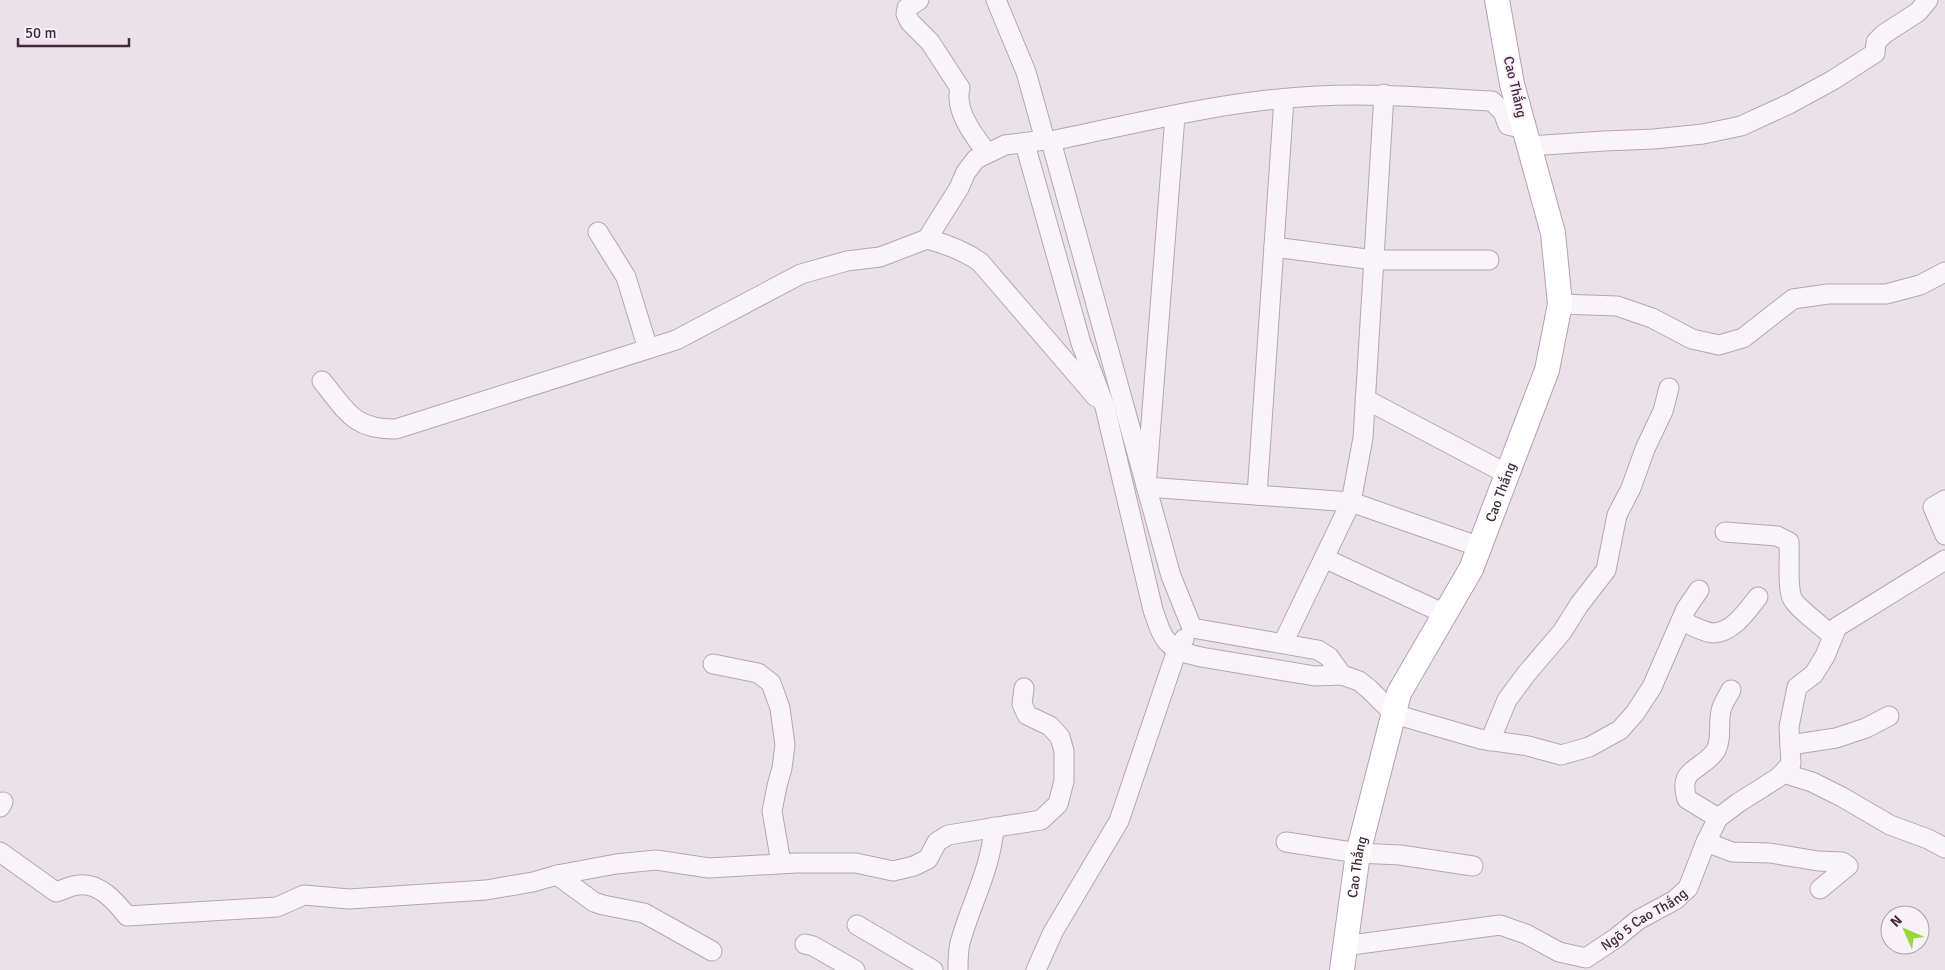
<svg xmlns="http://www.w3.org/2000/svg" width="1945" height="970" viewBox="0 0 1945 970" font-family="Signika,sans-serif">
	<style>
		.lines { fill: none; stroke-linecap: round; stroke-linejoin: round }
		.minor-casing { stroke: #b6a6b2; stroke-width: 21 }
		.major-casing { stroke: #b89fb3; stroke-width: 26 }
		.minor { stroke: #f9f4f8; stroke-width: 19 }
		.major { stroke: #fff; stroke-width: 24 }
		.labels { text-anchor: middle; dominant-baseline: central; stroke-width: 4; stroke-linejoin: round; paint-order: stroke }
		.street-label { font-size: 14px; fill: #44283e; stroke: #f8f1f7 }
	</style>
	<rect width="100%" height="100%" fill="#ebe1e9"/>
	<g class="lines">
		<g class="minor-casing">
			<g id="minor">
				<path d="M 919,0 L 907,8 L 906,14 L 910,22 L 930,42 L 960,88 C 954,110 974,136 987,153"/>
				<path d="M 996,0 L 1026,72 L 1045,140"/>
				<path d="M 1175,116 L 1146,487 L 1351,502 L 1480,547"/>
				<path d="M 1051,141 L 1171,576 L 1192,628 L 1318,650 L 1329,657 L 1342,675"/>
				<path d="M 1025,144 L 1081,343 L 1105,407 L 1153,610 C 1164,642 1166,649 1201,657 L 1315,676 L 1342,675 L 1359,681 L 1369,689 L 1394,714 L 1480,739 L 1528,746 L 1561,755 L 1589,747 L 1620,730 L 1635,713 L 1652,687 L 1686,609 L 1699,590"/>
				<path d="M 1529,146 L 1604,141 L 1654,139 L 1703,134 L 1741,126 L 1789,104 L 1833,80 L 1875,53 L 1876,42 L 1884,34 L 1918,12 L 1928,0"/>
				<path d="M 598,232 L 626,277 L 648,349"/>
				<path d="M 927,239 C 946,244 963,250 980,262 L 1096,397"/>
				<path d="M 1274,247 L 1374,260 L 1489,260"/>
				<path d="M 1560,304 L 1617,306 L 1652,318 L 1692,339 L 1719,345 L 1743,338 L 1793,299 L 1828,294 L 1886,294 L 1920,285 L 1945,272"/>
				<path d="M 322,381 C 346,410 353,430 396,429 L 676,340 L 801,274 L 847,261 L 880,257 L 927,239 L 959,188 L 966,172 L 976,159 L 1005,145 L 1045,140 L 1051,141 C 1138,123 1227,100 1317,96 C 1376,93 1433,98 1492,101 L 1503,112 L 1508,125 L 1524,129"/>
				<path d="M 1365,399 L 1507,474"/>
				<path d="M 1257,495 L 1284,99"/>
				<path d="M 1945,500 L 1933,507 L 1945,535"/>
				<path d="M 1725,532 L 1777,536 L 1789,542 C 1790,557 1787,586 1792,598 C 1795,606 1825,629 1833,636"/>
				<path d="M 1324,558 L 1445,614"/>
				<path d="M 1681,621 C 1690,624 1704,633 1714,633 C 1733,632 1747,611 1758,597"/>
				<path d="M 1283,643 L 1351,502 L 1363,438 L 1384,94"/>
				<path d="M 713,664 L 758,673 L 771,683 L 780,708 L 785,745 L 782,768 L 777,786 L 772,811 L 781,863"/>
				<path d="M 1490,741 L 1507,700 L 1527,673 L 1562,632 L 1579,605 L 1606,570 L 1617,515 L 1631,488 L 1645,449 L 1663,411 L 1669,388"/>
				<path d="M 1790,745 L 1836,738 L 1866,728 L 1889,716"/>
				<path d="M 1783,773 L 1812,782 L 1842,797 L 1890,825 L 1928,839 L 1945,848"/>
				<path d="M 0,807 L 3,802"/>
				<path d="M 1718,818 L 1687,799 C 1677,767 1703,771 1716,750 C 1722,739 1718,723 1721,711 C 1722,704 1728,696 1731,690"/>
				<path d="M 1286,842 L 1358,853 L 1400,855 L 1473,866"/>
				<path d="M 1706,842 L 1732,852 L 1770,853 L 1818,861 L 1842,862 L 1848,866 L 1820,889"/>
				<path d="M 0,852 L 56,892 C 64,890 71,885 79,885 C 99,882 116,902 127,916 L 277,907 L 304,895 L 349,899 L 486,890 L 533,882 L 557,875 L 616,864 L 656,860 L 709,868 L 796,863 L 856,863 L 893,871 L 914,866 L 928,859 L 937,842 L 948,835 L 1041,820 L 1058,804 L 1064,781 L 1064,751 L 1060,737 L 1050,726 L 1027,715 L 1022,704 L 1024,688"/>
				<path d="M 557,875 L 594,902 L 603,905 L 644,913 L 712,951"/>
				<path d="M 857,925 L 933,970"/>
				<path d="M 805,944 L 813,946 L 855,970"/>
				<path id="s1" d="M 1344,946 L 1500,925 L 1526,934 L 1559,952 L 1586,958 L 1616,938 L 1638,920 L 1675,900 L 1688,888 L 1706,842 L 1718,818 L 1738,803 L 1779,777 L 1791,764 L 1789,727 L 1797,687 L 1814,674 L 1825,656 L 1837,627 L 1945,560"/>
				<path d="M 958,970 C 958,961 958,951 960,943 C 971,903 991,869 994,827"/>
				<path d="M 1036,970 L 1053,932 L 1119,821 L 1177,650 L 1184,639"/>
			</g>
		</g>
		<g class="major-casing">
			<g id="major">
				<path id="s2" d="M 1342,970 L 1358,853 L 1399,693 L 1471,569 L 1547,370 L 1560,304 L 1553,233 L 1512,84 L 1497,0"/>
			</g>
		</g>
		<use href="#minor" class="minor"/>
		<use href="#major" class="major"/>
	</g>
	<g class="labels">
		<g class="street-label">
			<text transform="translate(1515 87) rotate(77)">Cao Thắng</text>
			<text stroke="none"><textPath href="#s2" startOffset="509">Cao Thắng</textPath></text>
			<text stroke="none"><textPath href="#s2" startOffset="104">Cao Thắng</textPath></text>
			<text stroke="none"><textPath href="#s1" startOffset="320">Ngõ 5 Cao Thắng</textPath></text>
		</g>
	</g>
	<g transform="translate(1905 930) rotate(315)"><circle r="24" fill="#f8f1f7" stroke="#b0a1ad"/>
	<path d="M0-4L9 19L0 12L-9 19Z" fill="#96d93c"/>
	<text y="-8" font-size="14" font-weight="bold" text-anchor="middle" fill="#44283e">N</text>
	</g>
	<path d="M18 38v8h111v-8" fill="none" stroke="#44283e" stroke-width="2.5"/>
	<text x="25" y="38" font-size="15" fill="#44283e" stroke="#f8f1f7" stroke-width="4" paint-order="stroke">50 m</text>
</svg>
